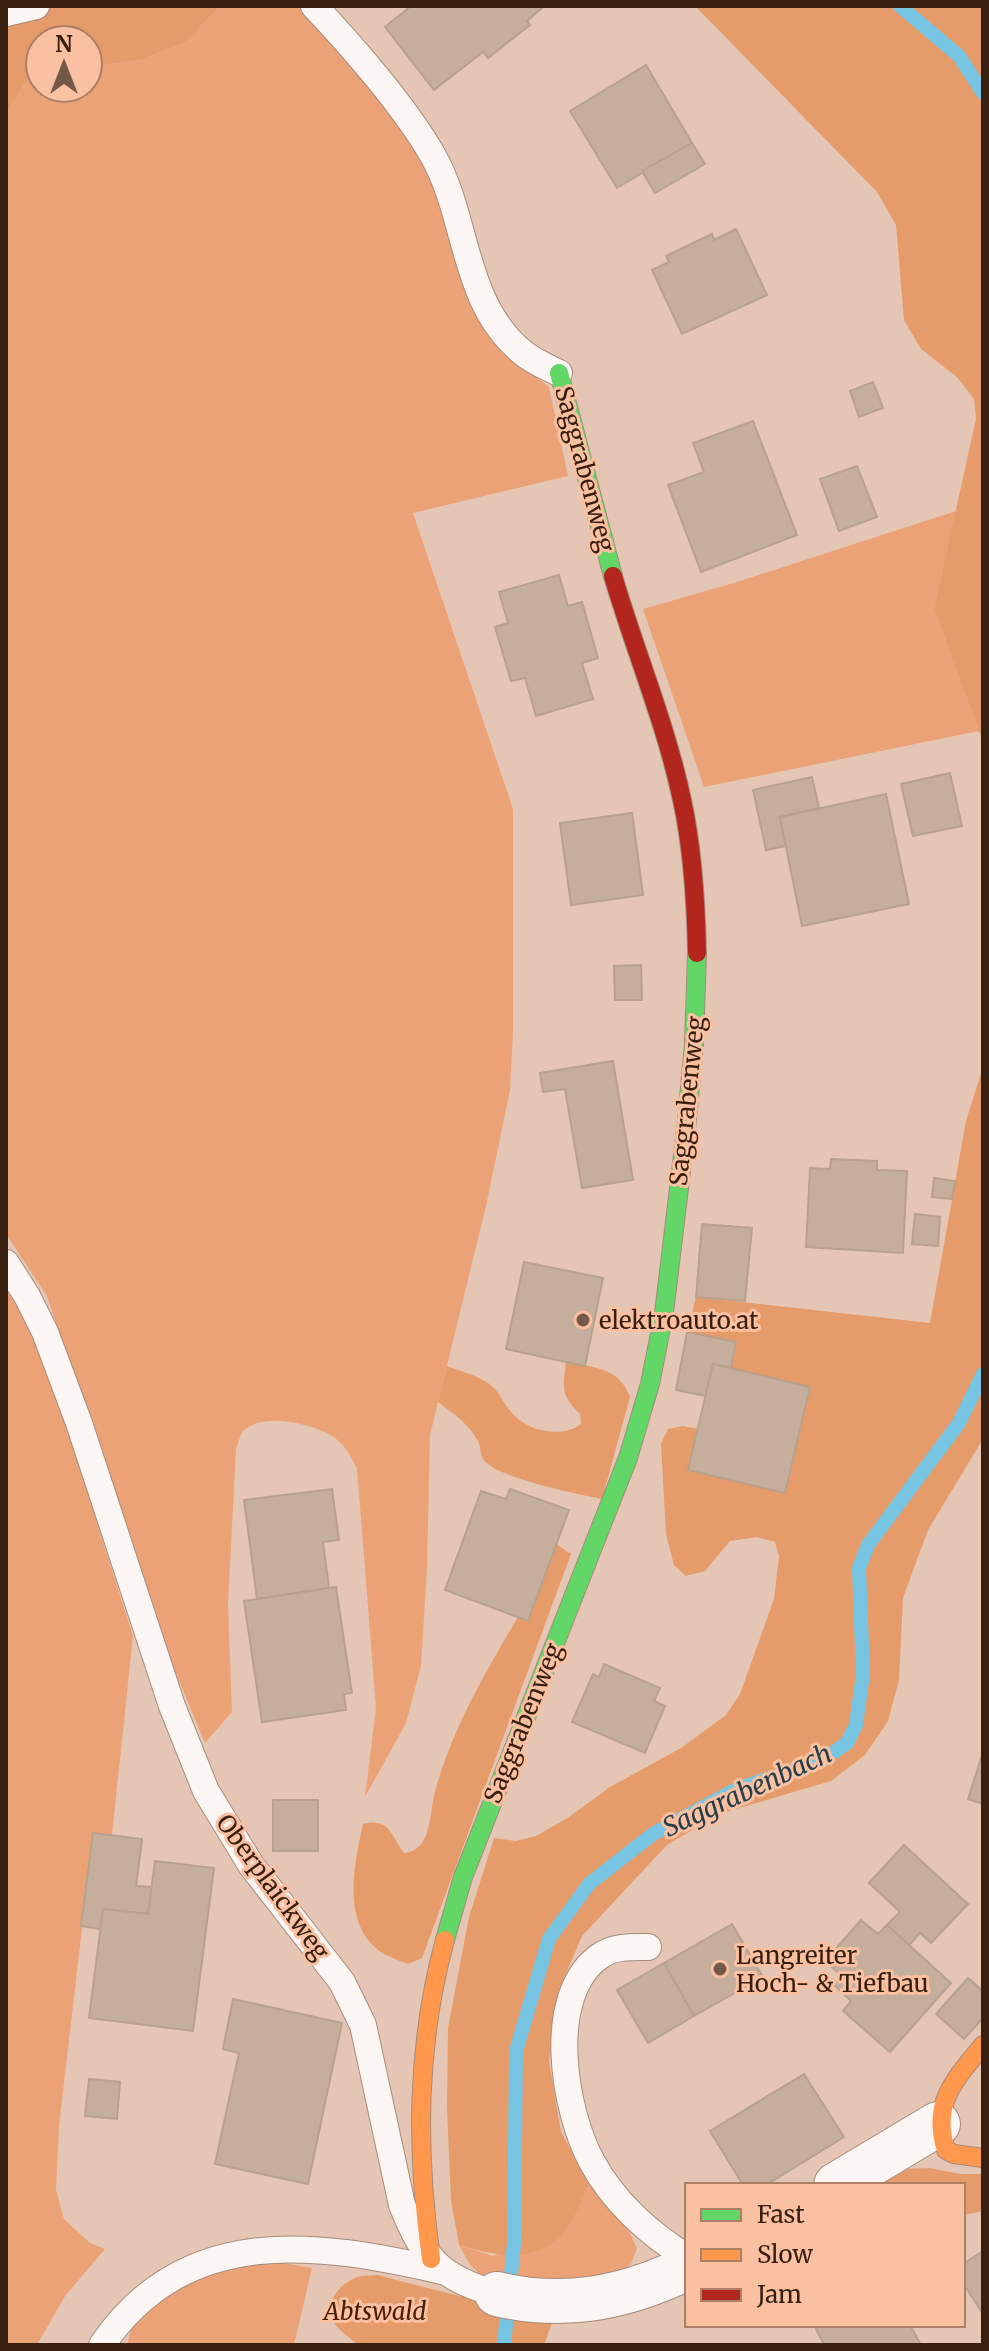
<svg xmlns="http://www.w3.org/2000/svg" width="989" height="2351" viewBox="0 0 989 2351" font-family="Merriweather,serif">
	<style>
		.green { fill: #eba277 }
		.forest { fill: #e69b6a }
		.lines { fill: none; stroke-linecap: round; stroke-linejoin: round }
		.stream { stroke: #77c5e3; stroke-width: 14 }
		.building { fill: #c6ae9c; stroke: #b8a18d; stroke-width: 2 }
		.lane-casing { stroke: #a68c7d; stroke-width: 28 }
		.street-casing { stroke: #a68c7d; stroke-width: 46 }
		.fast-casing { stroke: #a68c7d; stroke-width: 20 }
		.slow-casing { stroke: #a68c7d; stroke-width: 20 }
		.jam-casing { stroke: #a68c7d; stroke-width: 20 }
		.lane { stroke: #fbf6f4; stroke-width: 26 }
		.street { stroke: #fbf6f4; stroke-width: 44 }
		.fast { stroke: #63d668; stroke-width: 18 }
		.slow { stroke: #ff974d; stroke-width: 18 }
		.jam { stroke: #b3261e; stroke-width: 18 }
		.poi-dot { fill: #755948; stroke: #f9c0a1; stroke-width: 3 }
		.labels { text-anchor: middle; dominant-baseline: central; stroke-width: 6; stroke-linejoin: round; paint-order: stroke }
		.street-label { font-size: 24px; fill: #381e0e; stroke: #f9c0a1 }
		.poi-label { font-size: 24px; fill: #381e0e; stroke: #f9c0a1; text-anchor: start }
		.park-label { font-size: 24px; font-style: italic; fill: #481d00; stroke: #f9c0a1 }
		.water-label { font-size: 26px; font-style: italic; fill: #243e4a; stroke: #f9c0a1 }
	</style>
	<rect width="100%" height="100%" fill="#e5c6b5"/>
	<g class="green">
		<path d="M 220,6 L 304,6 L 330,33 L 425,161 L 518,363 L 549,387 L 568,476 L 413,513 L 513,809 L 513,1033 L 510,1090 L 486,1206 L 430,1435 L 427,1568 L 421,1666 L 406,1723 L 365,1797 L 376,1708 L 357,1469 C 351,1457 346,1446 335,1438 C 315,1424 263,1411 243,1431 C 240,1435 238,1444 236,1449 L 228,1604 L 232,1712 L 205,1743 L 164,1645 L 47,1296 L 6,1234 L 6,113 L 29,77 L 40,75 L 40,88 L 88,88 L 88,67 L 140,60 L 186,42 Z"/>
		<path d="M 956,511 L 934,609 L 979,731 L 704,787 L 643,609 L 737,582 Z"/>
		<path d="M 6,1290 L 26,1319 L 70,1438 L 133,1636 L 112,1835 L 93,1834 L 59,2126 L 56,2190 L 64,2219 L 90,2243 L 105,2249 L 65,2296 L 37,2345 L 6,2345 Z"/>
		<path d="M 589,2184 L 625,2223 L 637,2248 L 631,2264 L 613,2277 L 568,2287 L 484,2278 L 470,2265 L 459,2245 L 493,2256 L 569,2225 Z"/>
		<path d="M 240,2262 L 277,2262 L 312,2268 L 294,2345 L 127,2345 L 133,2321 L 201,2272 Z"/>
	</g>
	<g class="forest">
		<path d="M 6,6 L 220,6 L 186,42 L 140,60 L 88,67 L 88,40 L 40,40 L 40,75 L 29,77 L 6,113 Z"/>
		<path d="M 695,6 L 983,6 L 983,742 L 934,609 L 976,419 L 974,399 L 957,377 L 921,349 L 904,320 L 896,225 L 877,192 Z"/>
		<path d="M 983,1067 L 983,1439 L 928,1530 L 903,1598 L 899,1680 L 888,1721 L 865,1755 L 831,1781 L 719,1814 L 667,1845 L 582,1936 L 558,1992 L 549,2061 L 561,2132 L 589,2184 C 583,2196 578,2211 570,2223 C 543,2266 499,2257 459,2245 L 451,2200 L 447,2109 L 448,2028 L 469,1917 L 494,1838 L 516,1841 L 536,1836 L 569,1817 L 610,1787 L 681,1748 L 726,1715 L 740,1694 L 774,1599 L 779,1556 L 775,1542 L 757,1537 L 730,1541 L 705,1571 L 686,1576 L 674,1565 L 666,1534 L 661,1444 L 668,1429 L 683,1426 L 698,1429 L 809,1387 L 731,1368 L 687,1332 L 696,1297 L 930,1323 L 966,1121 Z"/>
		<path d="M 566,1362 C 594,1367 620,1368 630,1397 L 602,1499 C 579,1494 495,1478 483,1459 C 480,1454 481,1447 478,1441 C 468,1423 454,1414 438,1402 L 447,1366 C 459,1371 473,1374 483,1380 C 500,1389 501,1401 512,1413 C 527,1431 561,1439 581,1424 L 580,1414 C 560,1395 563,1387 566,1362 Z"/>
		<path d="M 556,1544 L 571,1554 L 422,1958 L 408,1964 C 400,1961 392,1958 384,1954 C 340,1927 354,1865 363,1824 C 389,1817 391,1835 404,1853 C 432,1851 429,1814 435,1792 C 451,1731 486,1671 518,1617 L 529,1620 Z"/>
		<path d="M 930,2168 L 960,2174 L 983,2174 L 983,2211 L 963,2215 L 963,2185 L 861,2185 L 902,2169 Z"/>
		<path d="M 377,2275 L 553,2320 L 544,2345 L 358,2345 C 350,2338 340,2331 334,2323 C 321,2305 340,2283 357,2277 C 363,2275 371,2276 377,2275 Z"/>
	</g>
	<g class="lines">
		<g class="stream">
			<path d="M 900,6 L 959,56 L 983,93"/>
			<path d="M 504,2345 L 514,2244 L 516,2051 L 549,1939 L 589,1884 L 653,1834 L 737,1789 L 821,1761 L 847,1743 L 856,1725 L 863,1674 L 859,1568 L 868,1545 L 959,1423 L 983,1374"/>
		</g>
	</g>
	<g class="building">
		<path d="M 411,6 L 542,6 L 543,7 L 527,21 L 530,25 L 488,58 L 483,52 L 434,90 L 385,27 Z"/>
		<path d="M 646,65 L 692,143 L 617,188 L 570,111 Z"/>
		<path d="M 692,143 L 705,164 L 655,193 L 642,171 Z"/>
		<path d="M 736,229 L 767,295 L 682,334 L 652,270 L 669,262 L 666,256 L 712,234 L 714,240 Z"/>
		<path d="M 873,382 L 883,408 L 859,417 L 850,391 Z"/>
		<path d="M 753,421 L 797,535 L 701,572 L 668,485 L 704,472 L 693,443 Z"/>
		<path d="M 857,466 L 877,517 L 839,531 L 820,479 Z"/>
		<path d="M 559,575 L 568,606 L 582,602 L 598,658 L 582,663 L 593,699 L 536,716 L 525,678 L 511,681 L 495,627 L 508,623 L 499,592 Z"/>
		<path d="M 950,773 L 962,826 L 913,836 L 901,784 Z"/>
		<path d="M 812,777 L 819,808 L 780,817 L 786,846 L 766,850 L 753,790 Z"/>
		<path d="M 886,794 L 909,904 L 802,926 L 780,817 Z"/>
		<path d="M 632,813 L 643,895 L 571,905 L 560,823 Z"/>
		<path d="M 641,965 L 642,1000 L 615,1000 L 614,966 Z"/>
		<path d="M 613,1061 L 633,1180 L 582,1188 L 565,1089 L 543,1092 L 540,1073 Z"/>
		<path d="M 831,1159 L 877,1161 L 877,1170 L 907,1171 L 903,1253 L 806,1247 L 810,1168 L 830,1169 Z"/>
		<path d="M 934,1178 L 955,1181 L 952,1199 L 932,1197 Z"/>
		<path d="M 915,1214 L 940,1217 L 938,1246 L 912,1244 Z"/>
		<path d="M 702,1224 L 752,1228 L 745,1301 L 696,1297 Z"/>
		<path d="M 524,1262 L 603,1278 L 585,1366 L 506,1349 Z"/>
		<path d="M 687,1332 L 736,1342 L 731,1368 L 713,1364 L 706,1396 L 676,1390 Z"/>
		<path d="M 713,1364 L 810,1387 L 785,1493 L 688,1470 Z"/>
		<path d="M 332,1489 L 339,1540 L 323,1542 L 329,1588 L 257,1599 L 244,1500 Z"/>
		<path d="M 510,1489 L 569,1510 L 528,1621 L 445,1590 L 481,1491 L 506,1499 Z"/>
		<path d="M 336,1587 L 352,1693 L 344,1694 L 346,1710 L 262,1722 L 244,1601 Z"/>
		<path d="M 604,1664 L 660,1688 L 654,1701 L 665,1706 L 645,1753 L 572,1722 L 593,1674 L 599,1677 Z"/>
		<path d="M 983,1752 L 983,1804 L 968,1799 Z"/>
		<rect x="273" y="1800" width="45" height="51"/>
		<path d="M 93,1833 L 142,1839 L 136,1886 L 152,1887 L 148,1914 L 103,1909 L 100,1929 L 81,1926 Z"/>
		<path d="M 904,1845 L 968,1904 L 931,1943 L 920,1933 L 909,1945 L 887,1925 L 900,1912 L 869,1883 Z"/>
		<path d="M 155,1861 L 214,1868 L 193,2031 L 89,2018 L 103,1909 L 148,1914 Z"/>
		<path d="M 861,1920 L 878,1934 L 887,1925 L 951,1983 L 890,2052 L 843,2011 L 851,2001 L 834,1985 L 842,1976 L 825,1961 Z"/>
		<path d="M 732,1924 L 763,1977 L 694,2016 L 664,1963 Z"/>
		<path d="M 664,1963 L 694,2016 L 648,2043 L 617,1990 Z"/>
		<path d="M 968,1978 L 983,1991 L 983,2018 L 964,2039 L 936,2014 Z"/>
		<path d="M 233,1999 L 342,2023 L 308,2184 L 215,2164 L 239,2053 L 223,2049 Z"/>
		<path d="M 804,2074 L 844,2137 L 766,2185 L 743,2185 L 710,2131 Z"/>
		<path d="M 89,2079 L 120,2082 L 117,2119 L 85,2116 Z"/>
		<path d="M 983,2251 L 983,2314 L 963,2283 L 963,2264 Z"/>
		<path d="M 814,2325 L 910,2325 L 921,2345 L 824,2345 Z"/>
	</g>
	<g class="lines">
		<g class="lane-casing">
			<g id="lane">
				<path d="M 314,6 C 353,47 404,106 432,154 C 469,218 461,301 522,352 C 532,361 547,367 559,373"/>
				<path d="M 6,13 L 36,6"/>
				<path d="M 6,1263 L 27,1296 L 45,1332 L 79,1423 L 172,1706 L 206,1791 L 251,1865 L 342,1982 L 363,2025 L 402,2205 C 424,2260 441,2278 497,2294"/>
				<path d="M 648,1947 C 631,1947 614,1946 600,1956 C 544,1995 564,2111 592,2162 C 613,2201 649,2234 687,2257"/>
				<path d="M 102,2345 C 185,2223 316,2242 442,2271"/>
			</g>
		</g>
		<g class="street-casing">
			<g id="street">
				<path d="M 836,2185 L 938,2124"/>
				<path d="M 497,2294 C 565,2310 625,2298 687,2268"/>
			</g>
		</g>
		<g class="fast-casing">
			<g id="fast">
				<path d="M 559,373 L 613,576"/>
				<path d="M 445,1940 L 463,1877 L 628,1458 L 650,1384 L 664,1313 L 686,1130 L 694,1044 L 697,953"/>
			</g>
		</g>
		<g class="slow-casing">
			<g id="slow">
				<path d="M 983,2045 C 955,2080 931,2103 946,2150 L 954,2154 L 983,2158"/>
				<path d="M 431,2259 C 416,2151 416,2046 445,1940"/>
			</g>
		</g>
		<g class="jam-casing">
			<path id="jam" d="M 613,576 C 635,651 666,724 682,800 C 693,850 696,902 697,953"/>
		</g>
		<use href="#lane" class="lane"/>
		<use href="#street" class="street"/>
		<use href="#fast" class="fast"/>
		<use href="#slow" class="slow"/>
		<use href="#jam" class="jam"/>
	</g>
	<g class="poi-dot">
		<circle cx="583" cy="1320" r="8"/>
		<circle cx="720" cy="1969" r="8"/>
	</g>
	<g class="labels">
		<g class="street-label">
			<text transform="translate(585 469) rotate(75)">Saggrabenweg</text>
			<text transform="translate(687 1101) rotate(-84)">Saggrabenweg</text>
			<text transform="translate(523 1723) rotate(-68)">Saggrabenweg</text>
			<text transform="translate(273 1887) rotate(54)">Oberplaickweg</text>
		</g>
		<g class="poi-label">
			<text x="599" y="1320">elektroauto.at</text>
			<text x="736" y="1955">Langreiter<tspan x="736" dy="28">Hoch- &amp; Tiefbau</tspan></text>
		</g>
		<g class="park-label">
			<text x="375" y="2311">Abtswald</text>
		</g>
		<g class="water-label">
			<text transform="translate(747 1790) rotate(-25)">Saggrabenbach</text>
		</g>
	</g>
	<rect width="989" height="2351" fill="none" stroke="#381e0e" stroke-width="16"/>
	<rect x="685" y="2183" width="280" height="144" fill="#f9c0a1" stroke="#ac7f66" stroke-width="2"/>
	<rect x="701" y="2209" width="40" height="12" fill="#63d668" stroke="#ac7f66" stroke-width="2"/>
	<text x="757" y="2223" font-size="24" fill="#381e0e">Fast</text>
	<rect x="701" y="2249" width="40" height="12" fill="#ff974d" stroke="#ac7f66" stroke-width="2"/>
	<text x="757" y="2263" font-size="24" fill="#381e0e">Slow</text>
	<rect x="701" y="2289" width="40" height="12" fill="#b3261e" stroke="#ac7f66" stroke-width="2"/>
	<text x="757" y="2303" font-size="24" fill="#381e0e">Jam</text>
	<g transform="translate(64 64)"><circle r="38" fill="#f9c0a1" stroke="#ac7f66" stroke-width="2"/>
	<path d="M0-6L14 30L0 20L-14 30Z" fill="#755948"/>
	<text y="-12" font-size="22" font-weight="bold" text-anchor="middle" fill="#381e0e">N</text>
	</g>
</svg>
